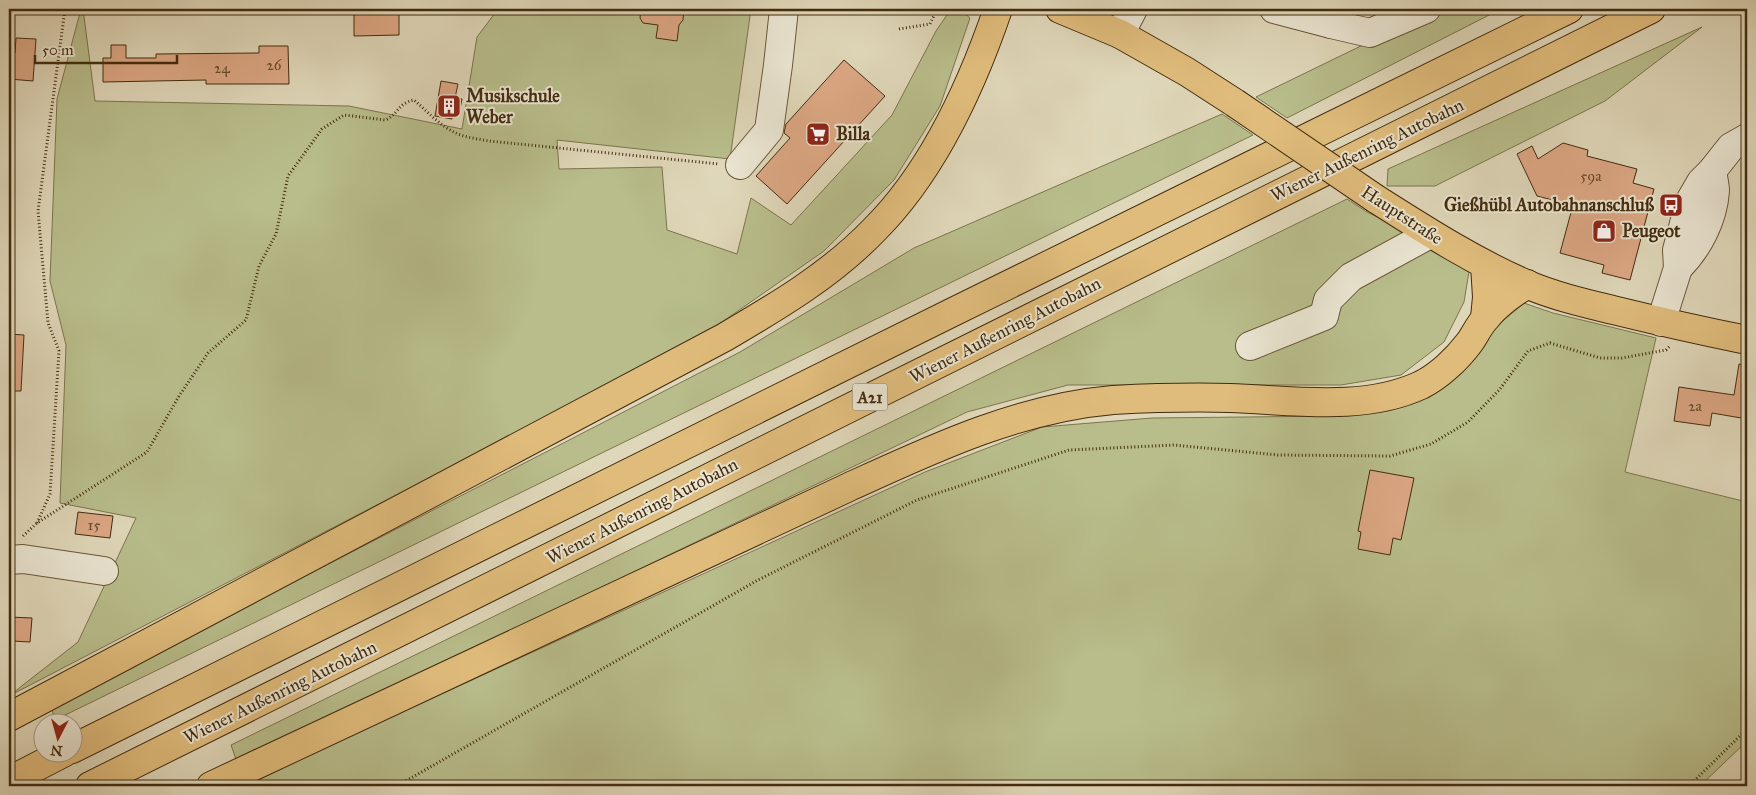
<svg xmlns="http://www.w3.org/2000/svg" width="1756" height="795" viewBox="0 0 1756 795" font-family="'IM FELL Great Primer',serif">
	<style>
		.green { fill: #b8bd8b; stroke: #7e744c }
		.building { fill: #dca784; stroke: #432c0e }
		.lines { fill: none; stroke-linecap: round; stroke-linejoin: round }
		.minor-casing { stroke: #6a5739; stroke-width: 30 }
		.major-casing { stroke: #432c0e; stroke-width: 30 }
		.highway-casing { stroke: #432c0e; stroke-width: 30 }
		.path { stroke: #432c0e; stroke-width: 3; stroke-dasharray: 1 2.5; stroke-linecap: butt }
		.minor { stroke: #eae5d2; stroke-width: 28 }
		.major { stroke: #e0bc7c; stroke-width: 28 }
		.highway { stroke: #e0bc7c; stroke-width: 28 }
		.major-bridge-casing { stroke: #432c0e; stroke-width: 30; stroke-linecap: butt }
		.major-bridge { stroke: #e0bc7c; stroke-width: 28 }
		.labels { text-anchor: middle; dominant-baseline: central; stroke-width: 4; stroke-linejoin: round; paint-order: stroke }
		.number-label { font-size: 15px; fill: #694b2c }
		.shield { fill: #eae5d2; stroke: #756449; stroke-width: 1 }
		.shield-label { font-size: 16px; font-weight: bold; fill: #432c0e }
		.poi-label { font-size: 18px; font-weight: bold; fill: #432c0e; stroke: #eae5d2; text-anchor: start }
		.street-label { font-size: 18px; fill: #432c0e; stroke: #eae5d2 }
	</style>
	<rect width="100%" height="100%" fill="#dfd7b9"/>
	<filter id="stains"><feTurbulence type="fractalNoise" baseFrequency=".004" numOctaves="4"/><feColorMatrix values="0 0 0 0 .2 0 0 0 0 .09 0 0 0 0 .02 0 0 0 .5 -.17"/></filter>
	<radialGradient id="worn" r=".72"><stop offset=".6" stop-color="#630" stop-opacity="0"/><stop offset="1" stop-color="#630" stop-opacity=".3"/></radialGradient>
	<g class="green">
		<path d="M 81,9 L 83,9 L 95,101 L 349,106 L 462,129 L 477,37 L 498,9 L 751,9 L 730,159 L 557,140 L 559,169 L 662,167 L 667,230 L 737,254 L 751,198 L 791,225 L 892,115 L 936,31 L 951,9 L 960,9 L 970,18 L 940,106 L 894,180 L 824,251 L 702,336 L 9,696 L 78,642 L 136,518 L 60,503 L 66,345 L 50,281 L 57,99 Z"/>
		<path d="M 1441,9 L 1501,9 L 1287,118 L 1256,97 L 1406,24 Z"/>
		<path d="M 1702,27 L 1605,101 L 1435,186 L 1387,186 L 1388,169 Z"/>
		<path d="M 1222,114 L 1253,135 L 55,720 L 51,707 L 740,352 L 914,248 Z"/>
		<path d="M 1347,199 L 1367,212 L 1406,231 L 1469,272 L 1464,302 L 1444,342 L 1401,375 L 1341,385 L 1068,385 L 967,412 L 237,762 L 231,745 Z"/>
		<path d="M 1524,303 L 1553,313 L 1656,338 L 1625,472 L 1747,502 L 1747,741 L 1700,786 L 241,786 L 925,472 L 1042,427 L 1152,418 L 1337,416 L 1403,405 Z"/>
	</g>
	<g class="building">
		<path d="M 354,9 L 399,9 L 399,35 L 354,36 Z"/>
		<path d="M 641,9 L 684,9 L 683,20 L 679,25 L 677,41 L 656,38 L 658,25 L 643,23 L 640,18 Z"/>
		<path d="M 16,38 L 36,39 L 33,81 L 9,79 L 9,52 L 15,53 Z"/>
		<path d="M 111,45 L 126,45 L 126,58 L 156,58 L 156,54 L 259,53 L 259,46 L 288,46 L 289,84 L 206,84 L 206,80 L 103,82 L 103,58 L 111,58 Z"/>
		<path d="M 844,60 L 885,96 L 787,204 L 756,176 L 790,138 L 784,133 L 786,124 Z"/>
		<path d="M 441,81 L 458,84 L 455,98 L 462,99 L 459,113 L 453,112 L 452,119 L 435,116 Z"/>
		<path d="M 1563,143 L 1588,150 L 1587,156 L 1637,169 L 1633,183 L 1654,189 L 1630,280 L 1602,273 L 1604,265 L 1560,253 L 1573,205 L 1537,196 L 1517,154 L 1532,146 L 1538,159 Z"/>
		<path d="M 9,334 L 24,335 L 21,391 L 9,391 Z"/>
		<path d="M 1739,364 L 1747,365 L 1747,419 L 1712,413 L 1710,426 L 1674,421 L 1679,387 L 1734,395 Z"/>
		<path d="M 1370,470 L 1414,478 L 1401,540 L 1393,538 L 1390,555 L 1358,549 L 1361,532 L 1358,531 Z"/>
		<path d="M 78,512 L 113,516 L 110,538 L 75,534 Z"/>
		<path d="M 9,617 L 32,618 L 30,642 L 12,641 L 12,633 L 9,632 Z"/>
	</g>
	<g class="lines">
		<g class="minor-casing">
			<g id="minor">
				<path d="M 1274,9 L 1331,24 L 1322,10"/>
				<path d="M 1331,24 L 1370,33 L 1426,9"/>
				<path d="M 1120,34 L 1133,9"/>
				<path d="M 740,165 L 769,130 L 778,65 L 784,9"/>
				<path d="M 1678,268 C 1698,248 1713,220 1715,191 C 1715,185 1713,178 1712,171"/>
				<path d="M 1661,322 L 1678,268 L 1677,250 L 1690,201 L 1701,182 L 1712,171 L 1731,147 L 1747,138"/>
				<path d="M 1250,346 L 1324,316 L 1328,300 L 1351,277 L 1430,234"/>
				<path d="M 9,560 L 23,559 L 104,571"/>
			</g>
		</g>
		<g class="major-casing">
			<g id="major">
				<path d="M 1060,9 L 1120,34 L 1187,72 L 1235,103"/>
				<path d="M 1376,199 C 1425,230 1473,261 1526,284 C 1554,296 1584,303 1613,310 C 1658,321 1702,331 1747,340"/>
			</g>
		</g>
		<g class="highway-casing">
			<g id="highway">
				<path d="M 1485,265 L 1487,297 L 1485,318"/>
				<path d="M 9,717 L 725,337 C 778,306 832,274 875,229 C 933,171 972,85 998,9"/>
				<path d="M 72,749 L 953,312 L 1569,9"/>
				<path d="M 9,781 L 65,752"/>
				<path d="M 90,786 L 1651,9"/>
				<path d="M 211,786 L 849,487 C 934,448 1019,408 1113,400 C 1152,398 1192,397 1230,398 C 1292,400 1363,412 1421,385 C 1439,376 1457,359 1469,343 C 1475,335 1479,325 1486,318 C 1497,304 1512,294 1527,284"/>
			</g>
		</g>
		<g class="path">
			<path d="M 899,29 L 930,24 L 937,9"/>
			<path d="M 37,523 L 50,494 L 59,351 L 48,323 L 38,211 L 65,9"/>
			<path d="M 23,536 L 37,523 L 147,452 L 179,396 L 208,353 L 246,320 L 259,266 L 276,234 L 288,176 L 322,129 L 344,115 L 385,120 C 397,116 398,103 414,100 C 427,111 441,127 458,134 C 468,138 479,139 489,141 L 719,164"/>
			<path d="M 397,786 L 758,580 L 917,500 L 1069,450 L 1174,445 L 1278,455 L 1390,456 L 1431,444 L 1468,422 L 1500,389 L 1528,351 L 1550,343 L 1600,358 L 1622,358 L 1666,350 L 1670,346"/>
			<path d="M 1689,786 L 1747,729"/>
		</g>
		<use href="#minor" class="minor"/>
		<use href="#major" class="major"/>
		<use href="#highway" class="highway"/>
		<g class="major-bridge-casing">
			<path id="major-bridge" d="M 1235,103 L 1376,199"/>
		</g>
		<use href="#major-bridge" class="major-bridge"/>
	</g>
	<defs>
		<g id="building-square" transform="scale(1.25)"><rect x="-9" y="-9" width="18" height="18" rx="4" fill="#8f2418" stroke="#eae5d2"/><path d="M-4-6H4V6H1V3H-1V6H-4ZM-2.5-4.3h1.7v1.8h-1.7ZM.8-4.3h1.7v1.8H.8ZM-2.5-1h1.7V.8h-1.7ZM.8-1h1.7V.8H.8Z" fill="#fff"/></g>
		<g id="supermarket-square" transform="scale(1.25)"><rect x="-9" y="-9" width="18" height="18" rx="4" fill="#8f2418" stroke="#eae5d2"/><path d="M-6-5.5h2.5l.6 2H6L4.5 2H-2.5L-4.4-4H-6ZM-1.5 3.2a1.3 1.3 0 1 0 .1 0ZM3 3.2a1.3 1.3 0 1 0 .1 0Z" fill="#fff"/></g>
		<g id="bus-square" transform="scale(1.25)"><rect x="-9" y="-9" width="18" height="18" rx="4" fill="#8f2418" stroke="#eae5d2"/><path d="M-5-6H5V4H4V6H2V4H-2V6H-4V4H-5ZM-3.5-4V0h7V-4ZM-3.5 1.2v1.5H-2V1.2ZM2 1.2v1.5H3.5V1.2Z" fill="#fff"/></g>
		<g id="shop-square" transform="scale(1.25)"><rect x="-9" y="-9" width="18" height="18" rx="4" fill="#8f2418" stroke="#eae5d2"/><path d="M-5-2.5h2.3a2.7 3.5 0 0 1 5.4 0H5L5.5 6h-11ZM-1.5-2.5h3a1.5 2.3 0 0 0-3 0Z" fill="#fff"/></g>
	</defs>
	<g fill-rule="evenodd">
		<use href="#building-square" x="449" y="106"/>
		<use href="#supermarket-square" x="818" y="134"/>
		<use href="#bus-square" x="1671" y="205"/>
		<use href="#shop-square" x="1604" y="231"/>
	</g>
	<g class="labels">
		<g class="number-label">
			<text x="274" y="65">26</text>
			<text x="222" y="68">24</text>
			<text x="1591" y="176">59a</text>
			<text x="1695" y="406">2a</text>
			<text x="94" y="525">15</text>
		</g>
		<rect class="shield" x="852.5" y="383.5" width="35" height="27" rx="4"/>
		<g class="shield-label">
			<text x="870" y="397">A21</text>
		</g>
		<g class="poi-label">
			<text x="466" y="96">Musikschule<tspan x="466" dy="21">Weber</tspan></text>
			<text x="836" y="134">Billa</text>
			<text x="1654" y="205" text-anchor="end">Gießhübl Autobahnanschluß</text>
			<text x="1622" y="231">Peugeot</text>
		</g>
		<g class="street-label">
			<text transform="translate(1367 150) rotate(-26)">Wiener Außenring Autobahn</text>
			<text transform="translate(1402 215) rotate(33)">Hauptstraße</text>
			<text transform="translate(1005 330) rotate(-27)">Wiener Außenring Autobahn</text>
			<text transform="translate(642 511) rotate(-27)">Wiener Außenring Autobahn</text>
			<text transform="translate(280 692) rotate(-26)">Wiener Außenring Autobahn</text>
		</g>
	</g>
	<rect width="1756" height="795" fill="none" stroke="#dfd7b9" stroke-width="30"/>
	<rect x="10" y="10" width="1736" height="775" fill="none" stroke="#432c0e" stroke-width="2.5"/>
	<rect x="15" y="15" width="1726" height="765" fill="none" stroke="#432c0e"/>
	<g transform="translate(58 738) rotate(186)"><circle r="24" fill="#eae5d2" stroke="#a79b84"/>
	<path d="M0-4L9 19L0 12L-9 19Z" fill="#8f2418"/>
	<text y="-8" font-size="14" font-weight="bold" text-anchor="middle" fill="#432c0e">N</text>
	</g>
	<path d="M35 55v8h142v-8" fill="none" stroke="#432c0e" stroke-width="2.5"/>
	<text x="42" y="55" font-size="15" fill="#432c0e" stroke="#eae5d2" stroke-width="4" paint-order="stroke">50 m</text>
	<rect width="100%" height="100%" filter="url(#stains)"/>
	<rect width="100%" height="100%" fill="url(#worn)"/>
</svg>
